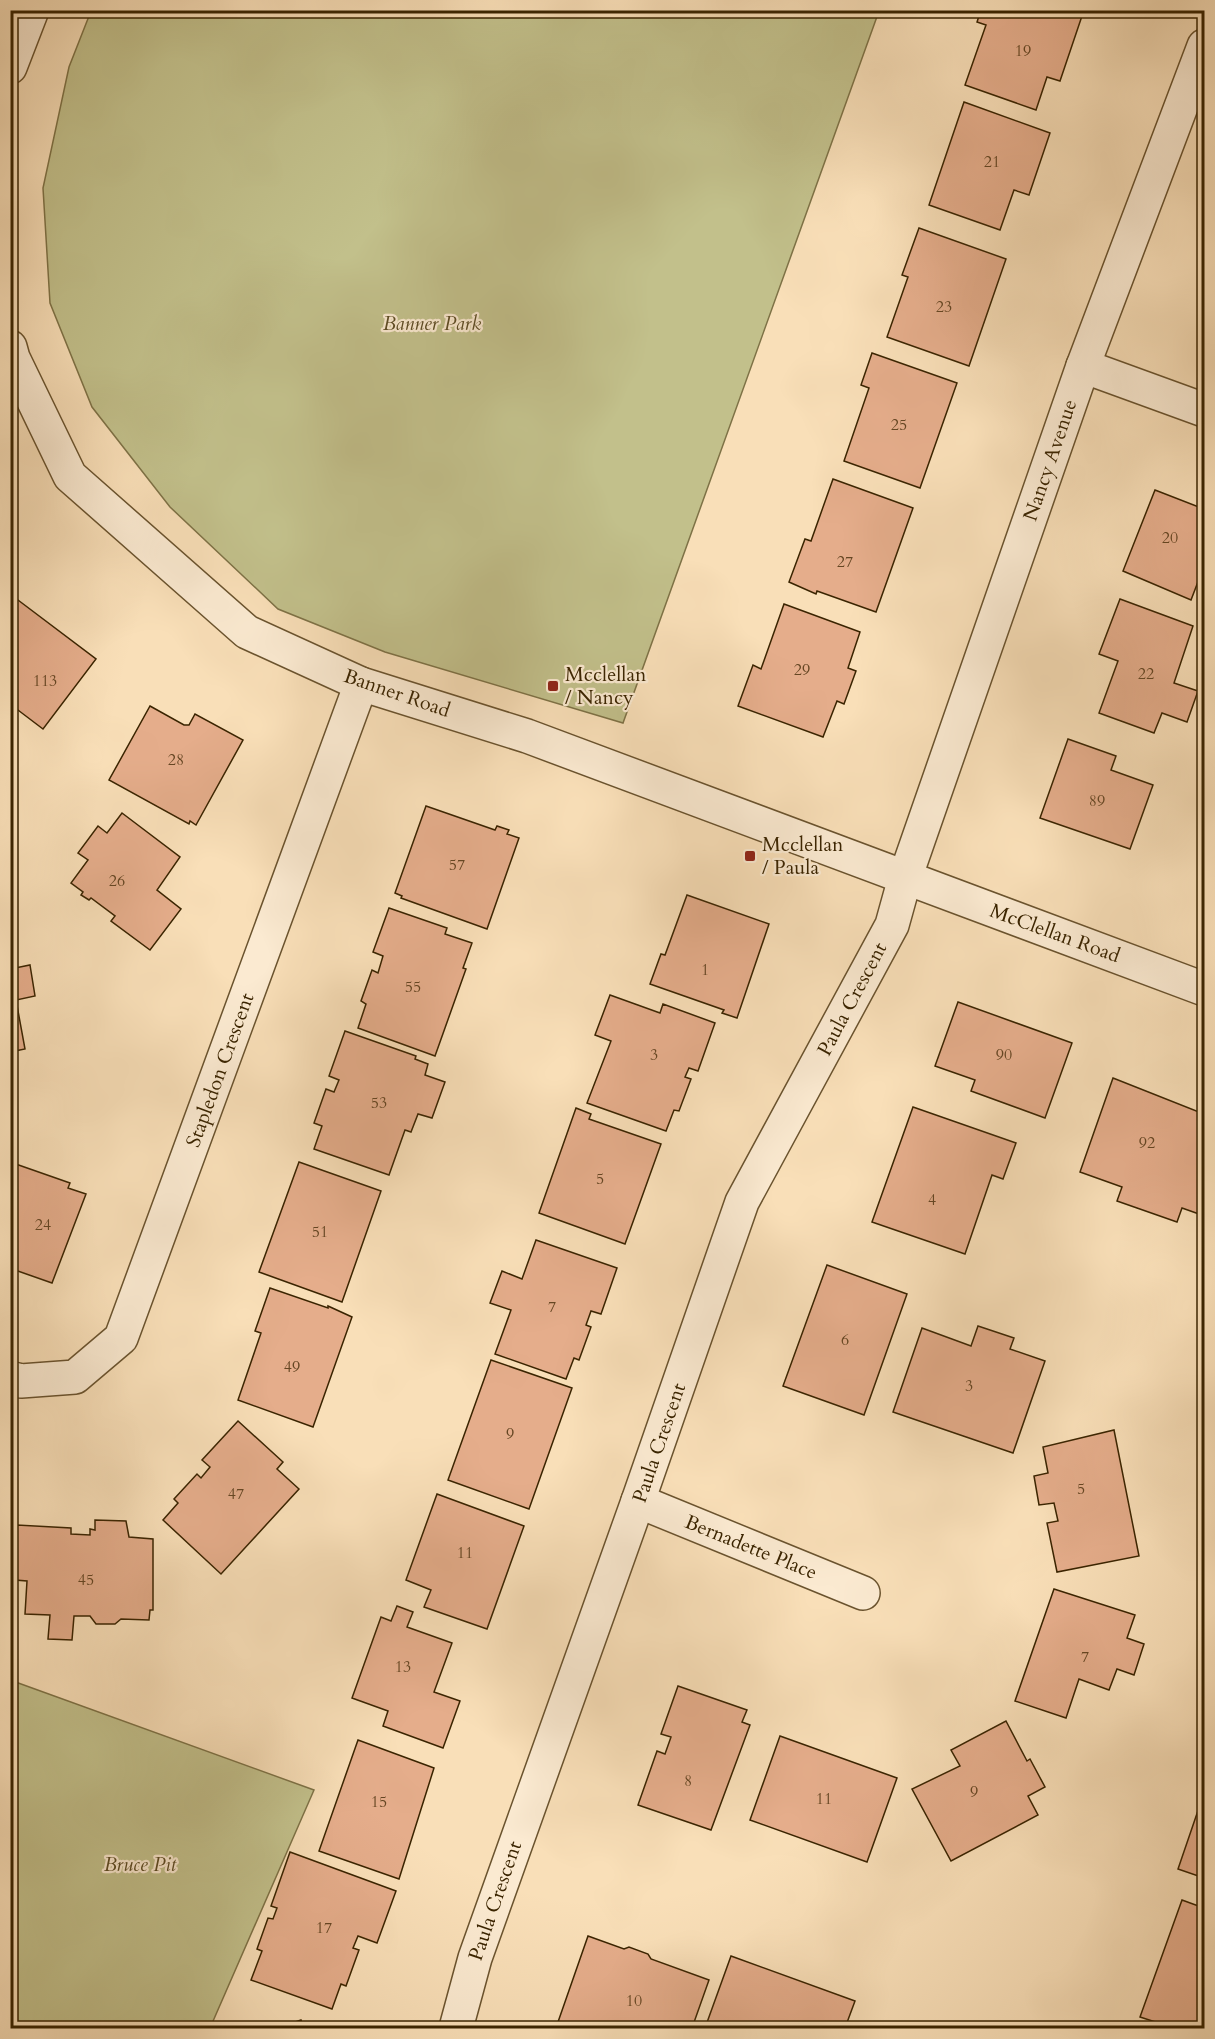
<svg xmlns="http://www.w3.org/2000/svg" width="1215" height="2039" viewBox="0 0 1215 2039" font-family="Cardo,serif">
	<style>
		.green { fill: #c2c08b; stroke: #7e7246; stroke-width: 1.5 }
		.building { fill: #e5ad8b; stroke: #3a2400; stroke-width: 1.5 }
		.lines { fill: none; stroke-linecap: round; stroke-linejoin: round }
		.minor-casing { stroke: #6a532e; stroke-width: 36 }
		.tertiary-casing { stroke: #6a532e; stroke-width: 36 }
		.minor { stroke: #fbead1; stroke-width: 33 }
		.tertiary { stroke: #fbead1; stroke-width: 33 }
		.poi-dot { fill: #8f2418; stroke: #fbead1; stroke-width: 2 }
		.labels { text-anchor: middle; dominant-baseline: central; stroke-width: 4.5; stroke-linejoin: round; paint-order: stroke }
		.number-label { font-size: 16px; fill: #654623 }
		.park-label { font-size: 20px; font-style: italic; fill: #5c4b23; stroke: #fbead1 }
		.street-label { font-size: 20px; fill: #3a2400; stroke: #fbead1 }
		.poi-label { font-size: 20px; fill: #3a2400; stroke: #fbead1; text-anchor: start }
	</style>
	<rect width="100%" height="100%" fill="#f9dfb8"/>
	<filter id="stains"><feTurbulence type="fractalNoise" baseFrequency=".00333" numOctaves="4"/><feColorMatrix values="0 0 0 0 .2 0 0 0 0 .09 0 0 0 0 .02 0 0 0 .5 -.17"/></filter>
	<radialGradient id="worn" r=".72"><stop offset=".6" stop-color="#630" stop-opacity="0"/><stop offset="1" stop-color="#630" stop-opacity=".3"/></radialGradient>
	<g class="green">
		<path d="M 91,11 L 879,11 L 623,723 L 385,652 L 278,609 L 170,507 L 92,407 L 50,303 L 43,188 L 69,67 Z"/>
		<path d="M 10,1680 L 314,1790 L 210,2028 L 11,2028 Z"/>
	</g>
	<g class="building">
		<path d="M 981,10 L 1084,10 L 1060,81 L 1047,77 L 1036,110 L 965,85 L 986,25 L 977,22 Z"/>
		<path d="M 964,102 L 1050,133 L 1029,195 L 1014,190 L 1000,230 L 929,205 Z"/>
		<path d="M 919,228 L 1006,259 L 969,366 L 887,337 L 908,277 L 902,275 Z"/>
		<path d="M 872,353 L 957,383 L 920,488 L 844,461 L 869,388 L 861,385 Z"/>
		<path d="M 833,479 L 913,508 L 876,612 L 817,591 L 816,594 L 789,582 L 805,539 L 811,541 Z"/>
		<path d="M 1155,490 L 1204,509 L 1204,566 L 1191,600 L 1123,571 Z"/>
		<path d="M 10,594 L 96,659 L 43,729 L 10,704 Z"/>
		<path d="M 1120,599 L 1193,626 L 1174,683 L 1198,691 L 1187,722 L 1162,713 L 1154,733 L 1099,713 L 1118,661 L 1099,654 Z"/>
		<path d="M 784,604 L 860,632 L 848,668 L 856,671 L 844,704 L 837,701 L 823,737 L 738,706 L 753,665 L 761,669 Z"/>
		<path d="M 150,706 L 184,725 L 189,725 L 195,714 L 243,740 L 196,825 L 190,821 L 189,824 L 109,780 Z"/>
		<path d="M 1068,739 L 1116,756 L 1111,770 L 1153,785 L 1130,849 L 1040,818 Z"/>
		<path d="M 426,806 L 495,830 L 497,826 L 509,830 L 507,834 L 519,838 L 487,929 L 401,898 L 402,896 L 395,893 Z"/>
		<path d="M 122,813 L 180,857 L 157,890 L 181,909 L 150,950 L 111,921 L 115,916 L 91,898 L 89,900 L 81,895 L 83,892 L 71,883 L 88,860 L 78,853 L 98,826 L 107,833 Z"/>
		<path d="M 687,895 L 769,924 L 737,1018 L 722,1013 L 724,1010 L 650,984 L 661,954 L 665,955 Z"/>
		<path d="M 389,908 L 447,928 L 445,934 L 472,943 L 463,968 L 466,969 L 435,1056 L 358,1028 L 366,1004 L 361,1001 L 372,970 L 378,973 L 383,956 L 373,952 Z"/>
		<path d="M 30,965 L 35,996 L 16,1000 L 25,1049 L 10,1052 L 10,969 Z"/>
		<path d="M 610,995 L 660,1013 L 663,1004 L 715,1023 L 698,1071 L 689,1068 L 685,1077 L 691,1079 L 679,1111 L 674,1110 L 666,1131 L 587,1103 L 611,1041 L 595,1035 Z"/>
		<path d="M 958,1002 L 1072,1043 L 1045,1118 L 971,1091 L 975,1080 L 935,1066 Z"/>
		<path d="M 345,1031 L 416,1056 L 415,1059 L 428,1064 L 425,1075 L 445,1082 L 432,1118 L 418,1114 L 411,1132 L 405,1130 L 389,1175 L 314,1149 L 322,1126 L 314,1123 L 326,1089 L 334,1092 L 339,1080 L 329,1076 Z"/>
		<path d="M 1113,1078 L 1204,1114 L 1204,1200 L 1199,1214 L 1182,1208 L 1177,1222 L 1117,1201 L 1122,1187 L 1080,1172 Z"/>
		<path d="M 913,1107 L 1016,1143 L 1003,1179 L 992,1175 L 965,1254 L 872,1222 Z"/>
		<path d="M 576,1108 L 591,1114 L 589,1119 L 661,1144 L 625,1244 L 539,1213 Z"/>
		<path d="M 10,1162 L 70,1183 L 68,1188 L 86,1194 L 52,1283 L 15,1270 L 13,1276 L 10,1275 Z"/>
		<path d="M 299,1162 L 381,1191 L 342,1302 L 259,1272 Z"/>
		<path d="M 536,1240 L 617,1268 L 601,1314 L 591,1311 L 586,1325 L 591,1327 L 579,1360 L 574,1358 L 566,1379 L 495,1354 L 511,1310 L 490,1303 L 502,1271 L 522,1279 Z"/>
		<path d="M 827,1265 L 907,1294 L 864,1415 L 783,1386 Z"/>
		<path d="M 270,1288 L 328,1308 L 328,1306 L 352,1317 L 313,1427 L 238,1400 L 261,1333 L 255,1331 Z"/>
		<path d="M 978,1326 L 1014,1338 L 1010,1349 L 1045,1361 L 1013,1453 L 893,1412 L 922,1328 L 971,1346 Z"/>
		<path d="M 491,1360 L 572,1388 L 529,1509 L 448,1480 Z"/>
		<path d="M 238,1421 L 283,1462 L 277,1469 L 299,1489 L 221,1574 L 163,1520 L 178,1503 L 174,1499 L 197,1474 L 201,1478 L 210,1467 L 202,1460 Z"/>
		<path d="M 1114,1430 L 1139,1556 L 1057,1572 L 1047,1523 L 1058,1521 L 1054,1503 L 1039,1505 L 1034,1476 L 1048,1473 L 1043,1447 Z"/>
		<path d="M 437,1494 L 524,1526 L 487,1629 L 424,1607 L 431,1590 L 406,1580 Z"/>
		<path d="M 95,1520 L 126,1521 L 129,1537 L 153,1539 L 153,1610 L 150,1610 L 149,1620 L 121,1619 L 115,1624 L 96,1624 L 90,1616 L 74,1616 L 72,1640 L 48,1639 L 50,1615 L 25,1614 L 27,1581 L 15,1580 L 17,1525 L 71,1528 L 71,1534 L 90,1535 L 90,1529 L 95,1530 Z"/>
		<path d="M 1054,1589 L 1135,1615 L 1127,1638 L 1144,1644 L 1134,1675 L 1117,1669 L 1109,1690 L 1079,1679 L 1066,1718 L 1015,1701 Z"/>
		<path d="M 397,1606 L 413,1612 L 407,1627 L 452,1643 L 434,1692 L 460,1701 L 443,1748 L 383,1726 L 388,1711 L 352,1698 L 381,1617 L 391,1621 Z"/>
		<path d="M 678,1686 L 747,1710 L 742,1722 L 750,1725 L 711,1830 L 638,1805 L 657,1751 L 665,1754 L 671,1737 L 661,1734 Z"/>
		<path d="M 1006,1721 L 1027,1761 L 1030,1759 L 1045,1787 L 1028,1796 L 1038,1815 L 951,1861 L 912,1789 L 960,1766 L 951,1750 Z"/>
		<path d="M 780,1736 L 897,1778 L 867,1862 L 750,1820 Z"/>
		<path d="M 358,1740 L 434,1768 L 399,1879 L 319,1851 Z"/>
		<path d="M 1204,1793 L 1204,1878 L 1178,1869 Z"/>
		<path d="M 290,1852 L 396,1891 L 377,1943 L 358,1936 L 353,1948 L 359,1950 L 346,1986 L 341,1984 L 332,2009 L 251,1980 L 262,1951 L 257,1949 L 268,1918 L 273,1919 L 277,1908 L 271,1906 Z"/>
		<path d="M 1182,1900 L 1204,1908 L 1204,2028 L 1174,2028 L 1140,2017 Z"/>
		<path d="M 588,1936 L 624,1949 L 629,1947 L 648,1954 L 651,1959 L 709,1980 L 692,2028 L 578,2028 L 558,2022 Z"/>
		<path d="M 731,1956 L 855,2001 L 845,2028 L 705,2028 Z"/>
		<path d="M 301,2020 L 304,2028 L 278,2028 Z"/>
	</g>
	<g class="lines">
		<g class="minor-casing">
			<g id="minor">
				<path d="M 1083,366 L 1204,410"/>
				<path d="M 10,1378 L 21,1381 L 75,1377 L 121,1338 L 361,684"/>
				<path d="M 638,1501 L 863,1593"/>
				<path d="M 456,2028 L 475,1958 L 638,1501 L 742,1202 L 892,925 L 905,878 L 1083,366 L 1204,46"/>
			</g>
		</g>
		<g class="tertiary-casing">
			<g id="tertiary">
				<path d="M 10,67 L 32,10"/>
				<path d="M 10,347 L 13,358 L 70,476 L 247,632 L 361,684 L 527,736 L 1204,989"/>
			</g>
		</g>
		<use href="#minor" class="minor"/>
		<use href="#tertiary" class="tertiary"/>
	</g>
	<g class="poi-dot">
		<rect x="547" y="680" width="12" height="12" rx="3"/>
		<rect x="744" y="850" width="12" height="12" rx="3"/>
	</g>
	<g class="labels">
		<g class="number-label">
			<text x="1023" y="51">19</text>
			<text x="992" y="162">21</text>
			<text x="944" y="307">23</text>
			<text x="899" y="425">25</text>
			<text x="1170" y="538">20</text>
			<text x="845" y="562">27</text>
			<text x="802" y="670">29</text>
			<text x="1146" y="674">22</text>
			<text x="45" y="681">113</text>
			<text x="176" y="760">28</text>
			<text x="1097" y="801">89</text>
			<text x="457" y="865">57</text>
			<text x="117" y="881">26</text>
			<text x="705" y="970">1</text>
			<text x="413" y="987">55</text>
			<text x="654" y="1055">3</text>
			<text x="1004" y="1055">90</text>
			<text x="379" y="1103">53</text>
			<text x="1147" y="1143">92</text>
			<text x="600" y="1179">5</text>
			<text x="932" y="1200">4</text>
			<text x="43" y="1225">24</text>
			<text x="320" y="1232">51</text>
			<text x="552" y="1307">7</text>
			<text x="845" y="1340">6</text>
			<text x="292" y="1367">49</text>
			<text x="969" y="1386">3</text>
			<text x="510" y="1434">9</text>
			<text x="1081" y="1489">5</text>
			<text x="236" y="1494">47</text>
			<text x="465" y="1553">11</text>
			<text x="86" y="1580">45</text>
			<text x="1085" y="1657">7</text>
			<text x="403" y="1667">13</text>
			<text x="688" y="1781">8</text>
			<text x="974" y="1792">9</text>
			<text x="824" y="1799">11</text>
			<text x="379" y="1802">15</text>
			<text x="324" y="1928">17</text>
			<text x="634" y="2001">10</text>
		</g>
		<g class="park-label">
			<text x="432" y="323">Banner Park</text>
			<text x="140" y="1864">Bruce Pit</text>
		</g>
		<g class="street-label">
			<text transform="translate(1050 460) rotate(-71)">Nancy Avenue</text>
			<text transform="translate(397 693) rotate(19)">Banner Road</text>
			<text transform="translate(1055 933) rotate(20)">McClellan Road</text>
			<text transform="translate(852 999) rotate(-62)">Paula Crescent</text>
			<text transform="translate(220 1070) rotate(-70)">Stapledon Crescent</text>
			<text transform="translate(659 1443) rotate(-71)">Paula Crescent</text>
			<text transform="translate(751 1547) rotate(22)">Bernadette Place</text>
			<text transform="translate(495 1901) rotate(-71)">Paula Crescent</text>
		</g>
		<g class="poi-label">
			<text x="565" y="674">Mcclellan<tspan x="565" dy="23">/ Nancy</tspan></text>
			<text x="762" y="844">Mcclellan<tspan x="762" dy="23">/ Paula</tspan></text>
		</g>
	</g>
	<rect width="1215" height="2039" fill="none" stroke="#f9dfb8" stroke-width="36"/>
	<rect x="12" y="12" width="1191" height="2015" fill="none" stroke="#3a2400" stroke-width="3"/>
	<rect x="18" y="18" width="1179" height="2003" fill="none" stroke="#3a2400" stroke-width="1.5"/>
	<rect width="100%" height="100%" filter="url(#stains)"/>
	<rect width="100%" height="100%" fill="url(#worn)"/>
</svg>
